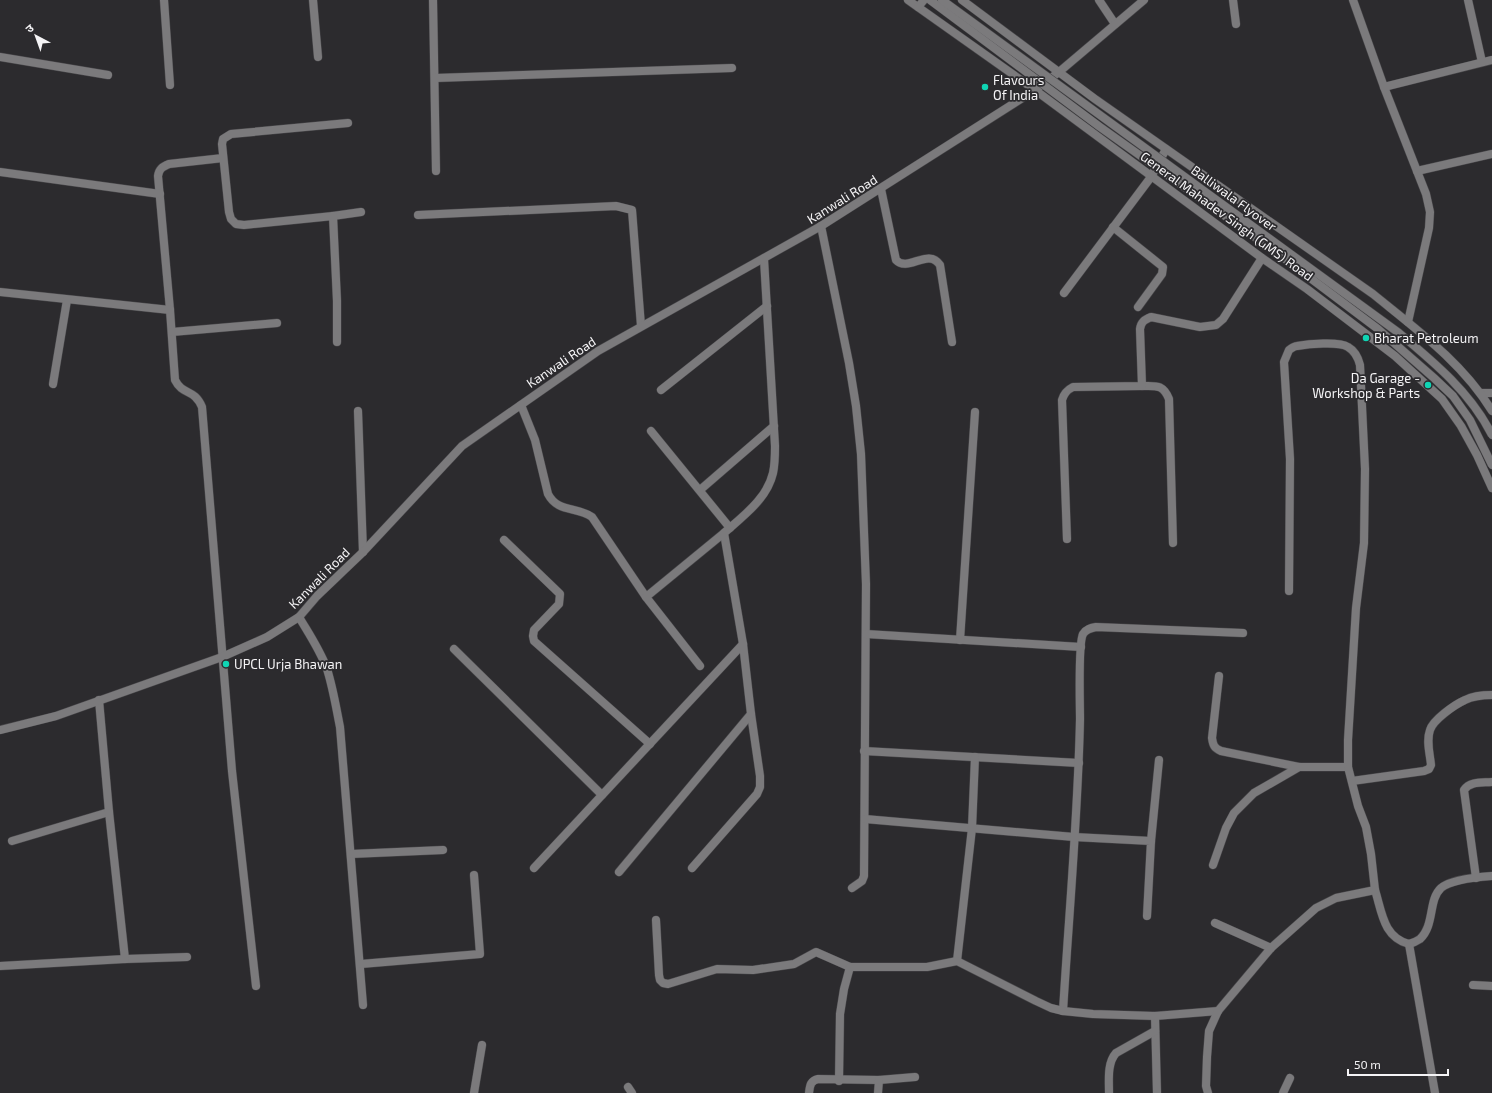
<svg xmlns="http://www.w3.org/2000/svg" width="1492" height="1093" viewBox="0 0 1492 1093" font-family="'Exo 2','Noto Sans Devanagari',sans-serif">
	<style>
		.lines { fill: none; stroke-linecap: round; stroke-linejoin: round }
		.service-casing { stroke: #48474a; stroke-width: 9 }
		.minor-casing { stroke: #48474a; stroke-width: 9 }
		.tertiary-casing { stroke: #48474a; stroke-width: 9 }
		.service { stroke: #7b7a7c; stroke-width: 8 }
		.minor { stroke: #7b7a7c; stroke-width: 8 }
		.tertiary { stroke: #7b7a7c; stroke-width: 8 }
		.tertiary-bridge-casing { stroke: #48474a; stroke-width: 9; stroke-linecap: butt }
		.tertiary-bridge { stroke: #7b7a7c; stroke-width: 8 }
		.poi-dot { fill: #0fd5b4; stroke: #2c2b2e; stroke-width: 1.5 }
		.labels { text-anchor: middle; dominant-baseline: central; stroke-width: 3.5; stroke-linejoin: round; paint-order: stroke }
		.poi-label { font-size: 13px; fill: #f5f4f6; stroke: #2c2b2e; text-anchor: start }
		.street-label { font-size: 13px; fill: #f5f4f6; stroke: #2c2b2e }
	</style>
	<rect width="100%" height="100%" fill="#2c2b2e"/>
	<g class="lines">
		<g class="service-casing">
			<g id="service">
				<path d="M 661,390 L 767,306"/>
				<path d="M 521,405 L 535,440 L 548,494 C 558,513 576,506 592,517 L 646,597"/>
				<path d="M 651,431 L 730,528"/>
				<path d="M 700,490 L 774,426"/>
				<path d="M 700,666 L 646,597 L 724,533"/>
				<path d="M 1151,841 L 1159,760"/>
				<path d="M 1473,985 L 1492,986"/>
			</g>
		</g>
		<g class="minor-casing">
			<g id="minor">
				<path d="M 164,0 L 170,85"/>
				<path d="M 313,0 L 318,57"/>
				<path d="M 433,0 L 436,171"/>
				<path d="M 1099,0 L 1115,24"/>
				<path d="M 1233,0 L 1236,24"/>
				<path d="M 1353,0 L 1384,87 L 1426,194 L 1430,212 L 1429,228 L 1408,322"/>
				<path d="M 1468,0 L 1482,62"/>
				<path d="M 0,57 L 108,75"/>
				<path d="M 435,78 L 732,68"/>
				<path d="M 1384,87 L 1492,60"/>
				<path d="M 223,158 L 169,164 C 162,167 159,169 158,176 L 170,310 L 175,380 C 183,396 194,388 202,407 L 232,771 L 256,986"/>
				<path d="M 1417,171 L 1492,154"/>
				<path d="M 0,172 L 160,194"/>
				<path d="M 881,189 L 896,260 C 908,273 928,247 940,265 L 952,342"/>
				<path d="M 418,215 L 616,206 L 632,210 L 641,326"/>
				<path d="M 333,216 L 361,212"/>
				<path d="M 821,226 L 849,363 L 856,406 L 861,454 L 866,584 L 864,876 L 862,881 L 852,888"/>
				<path d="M 1113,227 L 1163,267 L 1162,274 L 1138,307"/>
				<path d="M 0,292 L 170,310"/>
				<path d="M 1064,293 L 1151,177 L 1166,149"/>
				<path d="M 172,332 L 277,323"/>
				<path d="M 337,342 L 337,301 L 333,216 L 244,225 L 236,224 L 231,219 L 229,212 L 222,144 L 223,139 L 231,134 L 348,123"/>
				<path d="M 53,384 L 67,300"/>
				<path d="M 1142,386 C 1156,386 1163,384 1169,399 L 1173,543"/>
				<path d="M 1481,393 L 1492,393"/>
				<path d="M 358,411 L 363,552"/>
				<path d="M 1067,539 L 1062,400 C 1064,393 1067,390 1073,387 L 1142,386 L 1140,329 C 1141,322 1144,320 1151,317 L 1200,327 L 1216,325 L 1223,319 L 1262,258"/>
				<path d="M 504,540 L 560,594 L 559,604 L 534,630 L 533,636 L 534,641 L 650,744"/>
				<path d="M 299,617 C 309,634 320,650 327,669 C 333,688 336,707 340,727 L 363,1005"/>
				<path d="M 866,634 L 1081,647"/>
				<path d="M 960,640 L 975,412"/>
				<path d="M 454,649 L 602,795"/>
				<path d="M 1219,676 L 1212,738 C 1213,745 1214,748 1221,751 L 1299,767"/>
				<path d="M 864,751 L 1079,763"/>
				<path d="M 1352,781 L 1424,771 L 1429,769 L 1431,765 C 1430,754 1426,741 1430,730 C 1433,720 1454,705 1465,700 C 1473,696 1483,695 1492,695"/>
				<path d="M 865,819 L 1074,837 L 1151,841 L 1147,916"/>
				<path d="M 12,841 L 109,812"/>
				<path d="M 351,854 L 443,850"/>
				<path d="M 1213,865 L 1226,828 L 1234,813 L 1254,793 L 1299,767 L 1348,767"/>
				<path d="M 534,868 L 743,644"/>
				<path d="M 692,868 L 757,794 L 760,787 L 760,776 L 751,714"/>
				<path d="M 619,872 L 751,714 L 743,644 L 724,533 C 743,516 767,499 773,473 C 775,464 775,455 775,446 L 764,259"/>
				<path d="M 1476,878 L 1464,790 C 1470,781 1482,783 1492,782"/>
				<path d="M 1375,890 C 1382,912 1383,937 1409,944 C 1413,943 1417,941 1420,939 C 1435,925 1428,900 1441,888 C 1452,879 1478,877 1492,876"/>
				<path d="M 656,920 L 659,975 L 660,980 L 663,983 L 668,984 L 717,969 L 753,970 L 794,964 L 816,952 L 850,967"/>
				<path d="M 1215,923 L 1271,948"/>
				<path d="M 1409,944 L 1435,1093"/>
				<path d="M 125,959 L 187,957"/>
				<path d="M 957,961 L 972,828 L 975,757"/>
				<path d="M 361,964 L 480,954 L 474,875"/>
				<path d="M 0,966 L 125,959 L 109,812 L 99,700"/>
				<path d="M 1063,1011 C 1069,913 1078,816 1080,719 C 1080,704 1078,643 1083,634 C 1086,629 1091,628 1096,627 L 1243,633"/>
				<path d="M 1155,1016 L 1157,1093"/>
				<path d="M 839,1081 L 840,1014 L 844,989 L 850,967 L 927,967 L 957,961 L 1036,1001 L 1051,1008 L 1063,1011 L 1093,1014 L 1155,1016 L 1218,1011"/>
				<path d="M 628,1087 L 632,1093"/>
				<path d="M 474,1093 L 482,1045"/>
				<path d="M 809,1093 C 810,1086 810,1081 818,1079 L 879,1080 L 915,1077"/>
				<path d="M 878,1093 L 879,1080"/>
				<path d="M 1109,1093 C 1109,1080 1107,1063 1116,1053 L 1155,1031"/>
				<path d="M 1208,1093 L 1206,1086 L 1207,1057 L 1209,1031 L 1218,1011 L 1271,948 L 1316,908 L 1336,898 L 1375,890 L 1371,854 L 1366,827 L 1358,806 L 1348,767 L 1348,740 L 1356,608 L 1364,543 L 1365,469 L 1360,365 C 1358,357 1355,351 1348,347 C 1339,341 1308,344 1297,346 C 1294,346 1292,348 1289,350 L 1284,362 L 1290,459 L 1289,591"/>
				<path d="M 1283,1093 L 1290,1078"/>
			</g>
		</g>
		<g class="tertiary-casing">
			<g id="tertiary">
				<path d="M 908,0 L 1035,90 L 1262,258 L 1307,289 L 1395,356 L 1442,399 L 1461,426 L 1477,455 L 1492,488"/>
				<path d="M 962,0 L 1095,99 L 1373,294 C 1416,329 1463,363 1492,411"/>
				<path d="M 918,7 L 924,0"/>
				<path d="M 0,730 L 56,716 L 222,657 L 267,637 L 299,617 L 317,596 L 363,552 L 462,446 L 598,351 L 821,226 L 1035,90 L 1059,72 L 1144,0"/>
			</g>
		</g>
		<use href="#service" class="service"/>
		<use href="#minor" class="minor"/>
		<use href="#tertiary" class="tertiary"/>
		<g class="tertiary-bridge-casing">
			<g id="tertiary-bridge">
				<path d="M 930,0 L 1100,127 L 1277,253 L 1378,329 L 1434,378 L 1453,396 L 1470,420 L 1492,465"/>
				<path d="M 942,0 L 1399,333 C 1435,363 1471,393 1492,435"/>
			</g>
		</g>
		<use href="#tertiary-bridge" class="tertiary-bridge"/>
	</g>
	<g class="poi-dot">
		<circle cx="985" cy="87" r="4"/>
		<circle cx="1366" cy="338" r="4"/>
		<circle cx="1428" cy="385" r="4"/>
		<circle cx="226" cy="664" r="4"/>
	</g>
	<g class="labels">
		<g class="poi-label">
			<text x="993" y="80">Flavours<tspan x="993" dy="15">Of India</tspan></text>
			<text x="1374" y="338">Bharat Petroleum</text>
			<text x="1420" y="378" text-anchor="end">Da Garage -<tspan x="1420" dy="15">Workshop &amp; Parts</tspan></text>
			<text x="234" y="664">UPCL Urja Bhawan</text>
		</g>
		<g class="street-label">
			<text transform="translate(1234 198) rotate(36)">Balliwala Flyover</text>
			<text transform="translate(842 199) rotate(-32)">Kanwali Road</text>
			<text transform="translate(1227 216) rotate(36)">General Mahadev Singh (GMS) Road</text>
			<text transform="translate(561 362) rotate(-34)">Kanwali Road</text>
			<text transform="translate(319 578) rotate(-45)">Kanwali Road</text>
		</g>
	</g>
	<g transform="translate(36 36) rotate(319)" stroke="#2c2b2e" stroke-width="3" paint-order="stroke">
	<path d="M0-3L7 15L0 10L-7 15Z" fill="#f5f4f6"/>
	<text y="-6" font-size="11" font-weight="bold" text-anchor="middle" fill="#f5f4f6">उ</text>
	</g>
	<path d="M1348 1069v6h100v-6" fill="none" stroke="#f5f4f6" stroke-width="2"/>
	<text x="1354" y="1069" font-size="12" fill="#f5f4f6" stroke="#2c2b2e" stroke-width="3" paint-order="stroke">50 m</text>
</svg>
